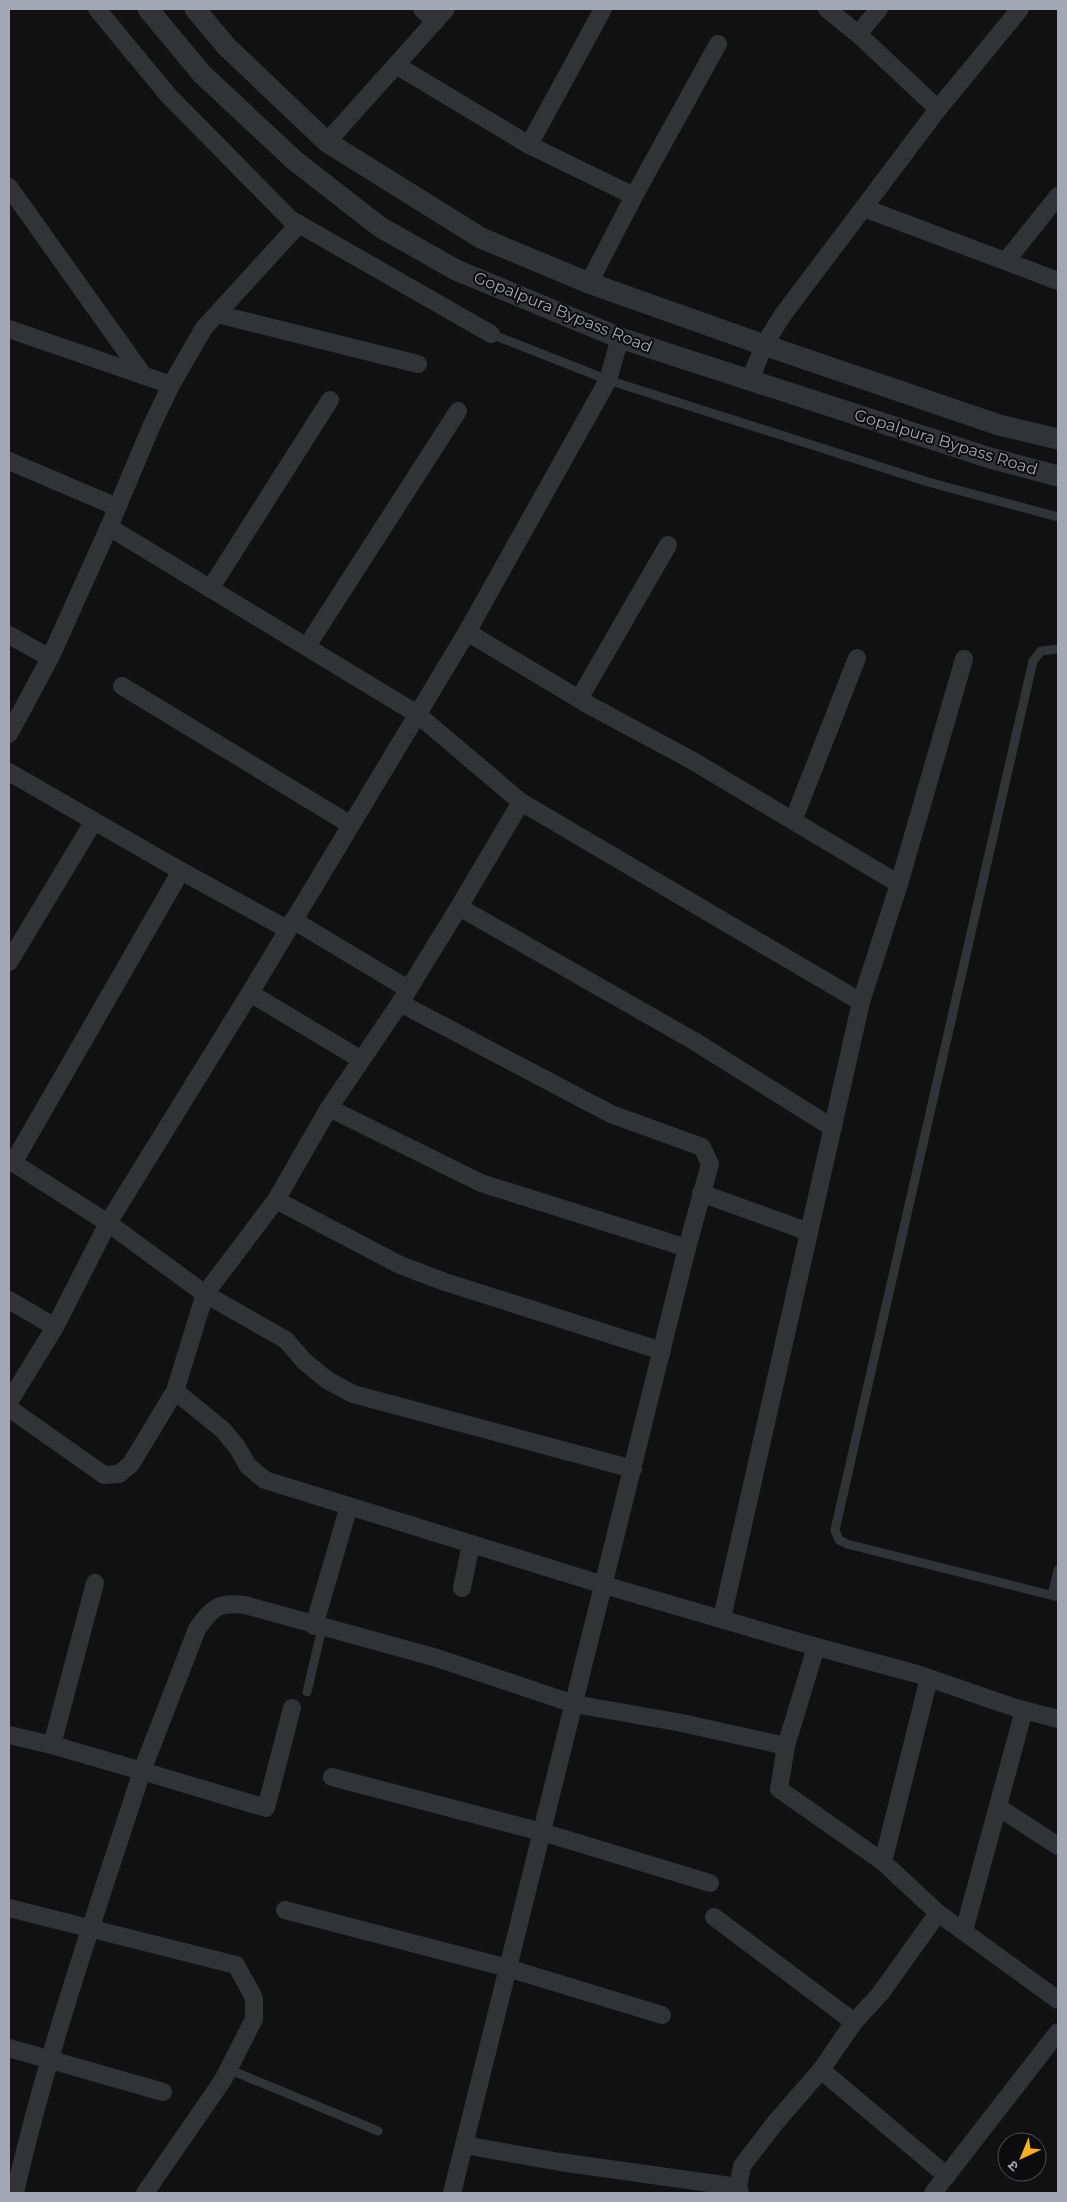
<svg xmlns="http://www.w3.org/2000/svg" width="1067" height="2202" viewBox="0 0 1067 2202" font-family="Montserrat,'Noto Sans Devanagari',sans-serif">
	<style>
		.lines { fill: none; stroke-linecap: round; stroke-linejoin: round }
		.service { stroke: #323337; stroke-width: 9 }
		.minor { stroke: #323337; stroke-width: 18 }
		.tertiary { stroke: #323337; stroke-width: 21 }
		.labels { text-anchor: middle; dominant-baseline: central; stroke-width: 4; stroke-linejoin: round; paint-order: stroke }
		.street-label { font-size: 16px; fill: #a1a7b4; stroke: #0c0c0d }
	</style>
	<rect width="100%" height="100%" fill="#111112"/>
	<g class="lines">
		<g class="service">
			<path d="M 491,334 L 608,380 L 928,482 L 1058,517"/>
			<path d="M 1058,649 L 1041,651 L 1033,661 L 835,1530 L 839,1540 L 847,1544 L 1058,1597"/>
			<path d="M 1052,1595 L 1058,1570"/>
			<path d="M 307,1692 L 322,1628"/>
			<path d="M 228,2069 L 378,2131"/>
		</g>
		<g class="minor">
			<path d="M 97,9 L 168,95 L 290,219 L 491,334"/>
			<path d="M 422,9 L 435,22"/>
			<path d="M 827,9 L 858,34 L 938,109"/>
			<path d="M 858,34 L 879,9"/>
			<path d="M 396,65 L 529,145 L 634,196"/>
			<path d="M 327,142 L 446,9"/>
			<path d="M 529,145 L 603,9"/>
			<path d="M 9,187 L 143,375"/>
			<path d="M 864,208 L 1058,281"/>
			<path d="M 1006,261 L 1058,196"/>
			<path d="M 589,283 L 634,196 L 718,44"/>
			<path d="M 217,314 L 418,364"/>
			<path d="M 9,329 L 171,385"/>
			<path d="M 750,380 L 764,345 L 782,316 L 938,109 L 1020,9"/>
			<path d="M 9,461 L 117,507"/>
			<path d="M 109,527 L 151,427 L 171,385 L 204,328 L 299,224"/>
			<path d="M 210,589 L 330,400"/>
			<path d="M 467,632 L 589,705 L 693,761 L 899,884"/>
			<path d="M 9,635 L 50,658"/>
			<path d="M 307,646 L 458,411"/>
			<path d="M 122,686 L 351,825"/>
			<path d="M 579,699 L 668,545"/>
			<path d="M 9,734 L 50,658 L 109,527 L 417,714 L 521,802"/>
			<path d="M 9,772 L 94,821"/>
			<path d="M 793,821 L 857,658"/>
			<path d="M 459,907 L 694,1041 L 833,1128"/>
			<path d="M 293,920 L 408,989"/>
			<path d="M 9,962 L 94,821 L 181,871"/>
			<path d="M 250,993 L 360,1059"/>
			<path d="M 400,1003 L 459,907 L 521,802 L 861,1002"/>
			<path d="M 329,1108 L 481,1183 L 687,1248"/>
			<path d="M 9,1160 L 108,1223 L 205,1294 L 286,1340 L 304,1361 L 327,1380 L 353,1394 L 633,1469"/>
			<path d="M 13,1163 L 181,871 L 287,929"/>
			<path d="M 701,1193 L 809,1232"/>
			<path d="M 276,1200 L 400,1265 L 445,1282 L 662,1351"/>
			<path d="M 9,1300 L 55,1327"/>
			<path d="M 175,1391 L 223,1430 L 237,1447 L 248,1466 L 265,1480 L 604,1585 L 806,1644 L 917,1674 L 1016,1708 L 1058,1719"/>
			<path d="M 9,1402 L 55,1327 L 108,1223 L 250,993 L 467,632 L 608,380 L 620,338"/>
			<path d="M 9,1408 L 104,1475 L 119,1474 L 131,1464 L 175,1391 L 205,1294 L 276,1200 L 329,1108 L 400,1003 L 611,1114 L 702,1147 L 710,1164 L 687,1248 L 452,2193"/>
			<path d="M 462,1588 L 471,1544"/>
			<path d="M 722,1618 L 861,1002 L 899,884 L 964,659"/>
			<path d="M 314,1626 L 349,1506"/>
			<path d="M 816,1647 L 786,1746 L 779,1789 L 883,1862 L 938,1913 L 1058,2000"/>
			<path d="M 292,1708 L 266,1808 L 142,1771 L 197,1629 C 213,1607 218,1602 245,1605 L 437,1658 L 574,1704 L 677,1722 L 786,1746"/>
			<path d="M 9,1735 L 52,1745 L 142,1771 C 97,1910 47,2051 15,2193"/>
			<path d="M 52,1745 L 95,1583"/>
			<path d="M 332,1777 L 542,1832 L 710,1883"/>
			<path d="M 998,1807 L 1058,1846"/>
			<path d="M 883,1862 L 929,1678"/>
			<path d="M 9,1908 L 236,1965 L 254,1998 L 254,2019 L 223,2080 L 145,2193"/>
			<path d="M 285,1910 L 508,1968 L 662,2015"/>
			<path d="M 714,1917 L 854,2022"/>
			<path d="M 964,1931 L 1024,1710"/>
			<path d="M 9,2048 L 163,2092"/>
			<path d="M 821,2070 L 947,2176"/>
			<path d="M 464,2145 L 560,2162 L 738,2187"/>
			<path d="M 740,2193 L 738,2187 L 742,2166 L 775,2123 L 821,2070 L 854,2022 L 880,1994 L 938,1913"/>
			<path d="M 933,2193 L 1058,2032"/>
		</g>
		<g class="tertiary">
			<path d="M 148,9 L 202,74 L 294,160 L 380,227 L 456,270 L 620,338 L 990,458 L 1058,476"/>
			<path d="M 195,9 L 227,47 L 327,142 L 481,238 L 589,283 L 764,345 L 999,425 L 1058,439"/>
		</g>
	</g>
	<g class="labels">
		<g class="street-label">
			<text transform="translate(563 312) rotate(22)">Gopalpura Bypass Road</text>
			<text transform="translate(946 442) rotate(17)">Gopalpura Bypass Road</text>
		</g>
	</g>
	<rect width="1067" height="2202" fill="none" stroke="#a1a7b4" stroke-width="20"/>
	<g transform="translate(1022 2157) rotate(224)"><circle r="24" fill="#0c0c0d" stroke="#484a50"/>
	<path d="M0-4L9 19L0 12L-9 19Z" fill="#f9af22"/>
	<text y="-8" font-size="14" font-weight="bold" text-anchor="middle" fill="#a1a7b4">उ</text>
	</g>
</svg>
